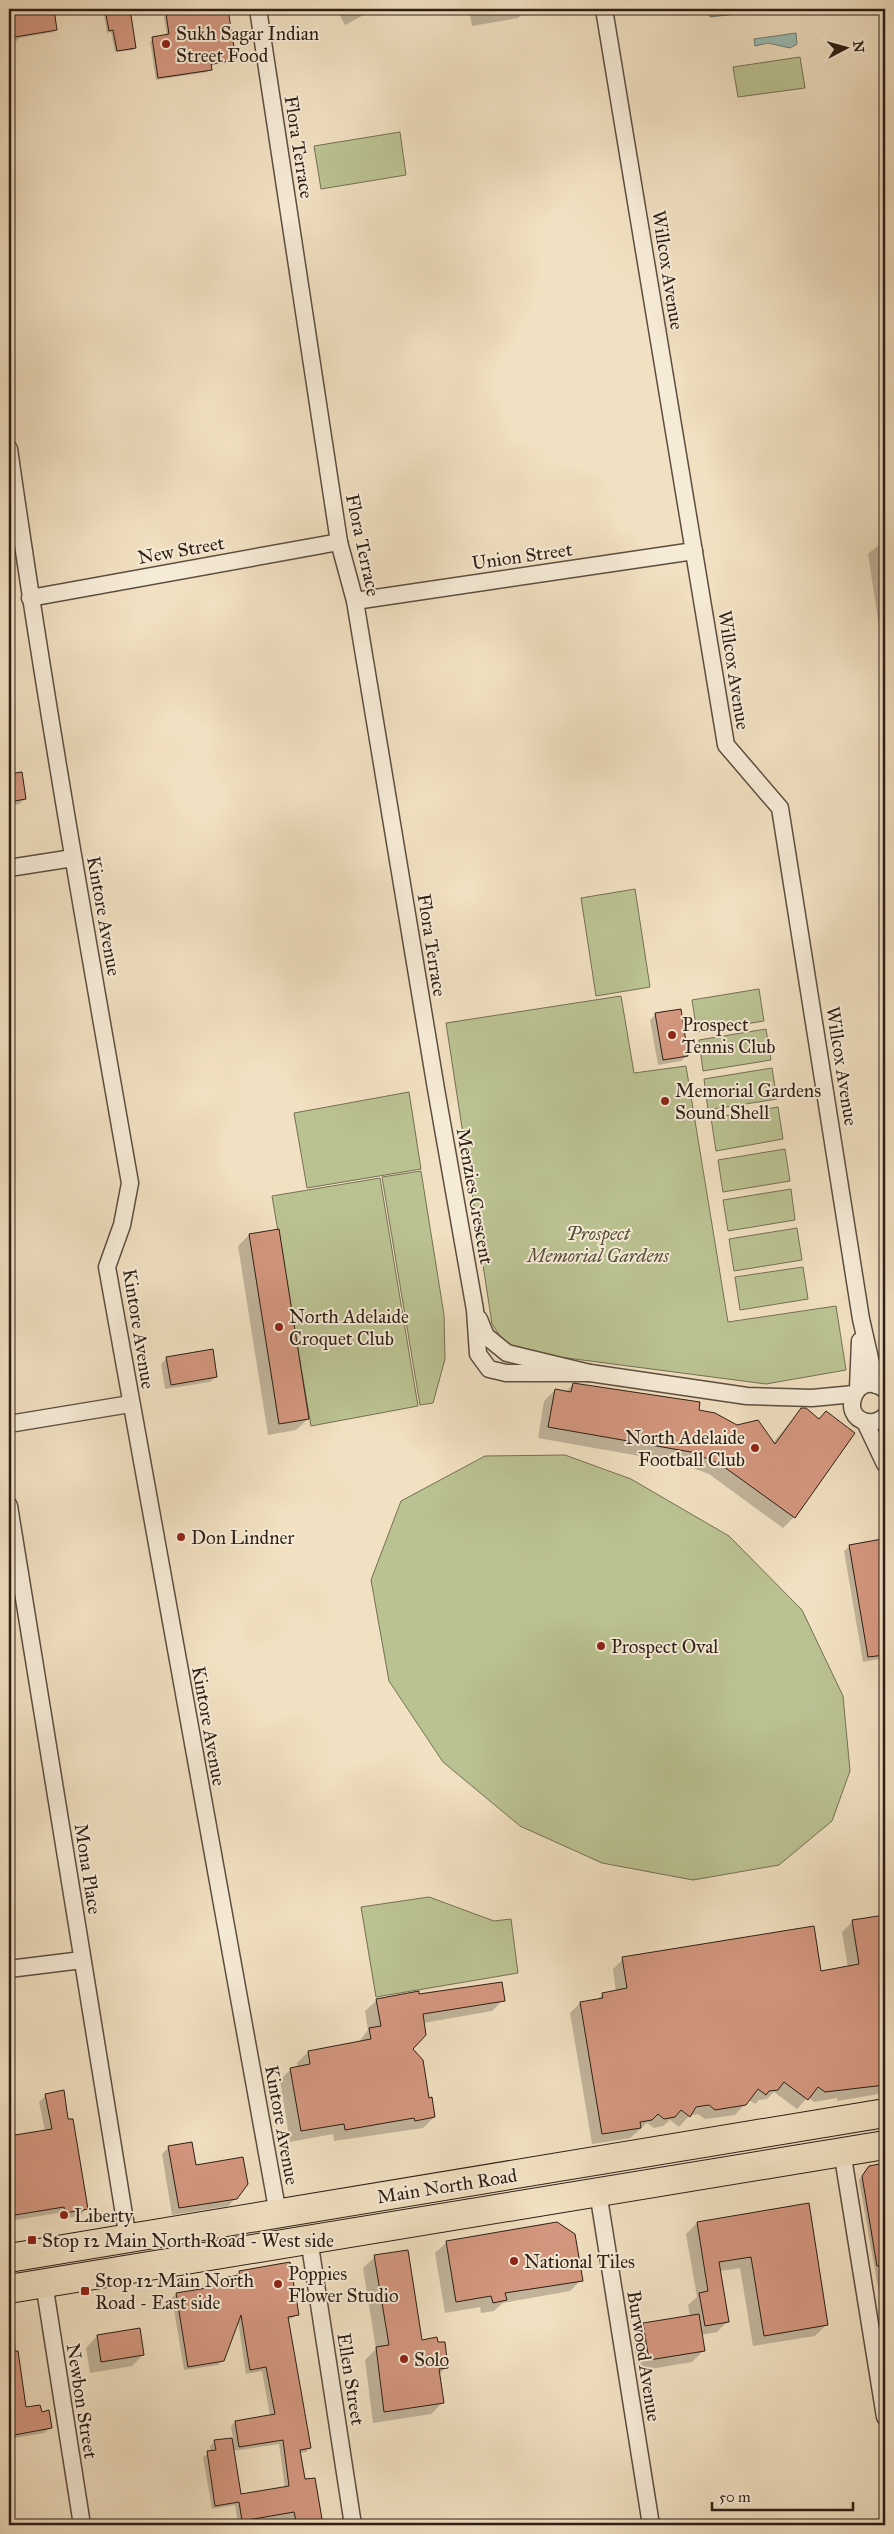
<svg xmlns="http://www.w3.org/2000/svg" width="894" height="2534" viewBox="0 0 894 2534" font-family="'IM FELL Great Primer',serif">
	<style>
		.green { fill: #bbc292; stroke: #747054 }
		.water { fill: #9bbdb6; stroke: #6f7d76 }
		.shadow { fill: #0003; fill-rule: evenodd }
		.building { fill: #d4977f; stroke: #2c1e16 }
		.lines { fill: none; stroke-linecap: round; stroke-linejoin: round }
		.minor-casing { stroke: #5d4e41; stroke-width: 19 }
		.trunk-casing { stroke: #2c1e16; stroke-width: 30 }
		.minor { stroke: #f6ebd7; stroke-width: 16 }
		.trunk { stroke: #f1e0c1; stroke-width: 28 }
		.poi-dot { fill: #8f2418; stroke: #f6ebd7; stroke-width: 2 }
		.labels { text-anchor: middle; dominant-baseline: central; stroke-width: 4; stroke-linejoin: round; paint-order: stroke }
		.poi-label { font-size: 19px; fill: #2c1e16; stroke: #f6ebd7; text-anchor: start }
		.street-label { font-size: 19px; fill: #2c1e16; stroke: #f6ebd7 }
		.park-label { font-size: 19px; font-style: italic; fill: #574f3b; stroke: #f6ebd7 }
	</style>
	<rect width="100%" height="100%" fill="#f1e0c1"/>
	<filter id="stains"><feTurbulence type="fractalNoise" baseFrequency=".004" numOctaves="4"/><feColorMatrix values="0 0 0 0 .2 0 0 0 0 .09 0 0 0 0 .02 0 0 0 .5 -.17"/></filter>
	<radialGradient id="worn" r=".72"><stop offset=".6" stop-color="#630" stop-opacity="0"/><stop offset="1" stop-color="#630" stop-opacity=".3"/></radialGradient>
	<g class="green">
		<path d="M 800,57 L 805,88 L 738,97 L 733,67 Z"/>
		<path d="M 400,132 L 406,175 L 321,189 L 314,146 Z"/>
		<path d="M 635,889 L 650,987 L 596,996 L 581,898 Z"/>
		<path d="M 759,989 L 764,1021 L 697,1032 L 692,1000 Z"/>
		<path d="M 621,996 L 634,1073 L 686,1066 L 728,1322 L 836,1306 L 846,1370 L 766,1384 L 521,1352 L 504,1342 L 492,1324 L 446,1023 Z"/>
		<path d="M 766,1029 L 771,1060 L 703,1071 L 699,1040 Z"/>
		<path d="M 772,1068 L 777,1099 L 708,1110 L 704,1079 Z"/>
		<path d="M 409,1092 L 421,1169 L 307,1188 L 294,1113 Z"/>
		<path d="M 778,1107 L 783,1139 L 716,1151 L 711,1118 Z"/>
		<path d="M 785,1149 L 790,1181 L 723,1192 L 718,1160 Z"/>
		<path d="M 421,1171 L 444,1315 L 445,1359 L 433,1403 L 420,1405 L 382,1177 Z"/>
		<path d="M 380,1178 L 418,1406 L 311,1426 L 272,1196 Z"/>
		<path d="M 791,1189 L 795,1220 L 728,1231 L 723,1200 Z"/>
		<path d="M 797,1228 L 802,1260 L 734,1271 L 729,1239 Z"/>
		<path d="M 803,1267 L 808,1299 L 740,1310 L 735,1277 Z"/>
		<path d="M 565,1455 L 631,1479 L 729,1536 L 802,1610 L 843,1696 L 850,1771 L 832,1821 L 779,1865 L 693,1880 L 602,1863 L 520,1826 L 443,1762 L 389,1681 L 371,1580 L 401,1501 L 485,1456 Z"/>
		<path d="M 429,1897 L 494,1921 L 511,1919 L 518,1973 L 376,1997 L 361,1907 Z"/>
	</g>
	<g class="water">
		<path d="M 708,9 L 735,9 L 736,14 L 710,17 Z"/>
		<path d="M 796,33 L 797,44 L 790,48 L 768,43 L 755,46 L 754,39 Z"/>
	</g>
	<g class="shadow">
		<path d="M 9,9 L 53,9 L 56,29 L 54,32 L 19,38 L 17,41 L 9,42 Z"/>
		<path d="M 103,9 L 137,9 L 129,10 L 135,47 L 133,50 L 115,52 L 111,32 L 107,33 Z"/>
		<path d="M 194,9 L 226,9 L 234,60 L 210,66 L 208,72 L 156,80 L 150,41 L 167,36 L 164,17 L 167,15 Z"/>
		<path d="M 333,9 L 375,9 L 345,25 L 338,12 L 336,13 Z"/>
		<path d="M 469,9 L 523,9 L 524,13 L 518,18 L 472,26 Z"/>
		<path d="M 885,545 L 885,665 L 868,554 L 876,547 Z"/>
		<path d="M 21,773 L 25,799 L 19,804 L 9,806 L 9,775 Z"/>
		<path d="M 656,1014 L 687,1056 L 681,1061 L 658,1065 L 650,1020 Z"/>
		<path d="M 249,1235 L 308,1419 L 296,1430 L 268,1435 L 238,1246 Z"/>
		<path d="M 167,1358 L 216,1377 L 210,1382 L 165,1389 L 161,1364 Z"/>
		<path d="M 573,1384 L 698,1411 L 773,1443 L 801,1409 L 819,1420 L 794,1517 L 783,1528 L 709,1474 L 679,1463 L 538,1438 L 544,1401 L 555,1390 L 566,1392 Z"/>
		<path d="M 881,1541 L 885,1569 L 885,1658 L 863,1662 L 844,1551 L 850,1546 Z"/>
		<path d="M 885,1916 L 885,2093 L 837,2101 L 837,2098 L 814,2102 L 808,2097 L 797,2109 L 774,2092 L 767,2099 L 759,2100 L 755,2104 L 749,2100 L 735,2115 L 705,2119 L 698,2114 L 689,2116 L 679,2127 L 670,2120 L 663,2126 L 654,2128 L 647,2123 L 630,2138 L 592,2144 L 570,2013 L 580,2003 L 597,2000 L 603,1994 L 616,1992 L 613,1969 L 623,1959 L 820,1973 L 848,1968 L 842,1932 L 852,1922 Z"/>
		<path d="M 418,1996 L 503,2000 L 492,2011 L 423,2023 L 411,2049 L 434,2117 L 423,2128 L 334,2141 L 333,2134 L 290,2142 L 280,2080 L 291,2069 L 298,2068 L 297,2063 L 308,2052 L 358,2043 L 368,2030 L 365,2011 L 377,2000 Z"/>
		<path d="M 46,2095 L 67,2121 L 86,2209 L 80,2216 L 59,2219 L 58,2213 L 9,2221 L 9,2137 L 45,2131 L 39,2102 Z"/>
		<path d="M 169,2147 L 195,2166 L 236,2198 L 228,2206 L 172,2215 L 162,2154 Z"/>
		<path d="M 885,2165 L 885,2327 L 859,2180 L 869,2167 Z"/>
		<path d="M 808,2205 L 826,2325 L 815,2336 L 753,2346 L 740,2268 L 720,2271 L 728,2321 L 717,2332 L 701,2335 L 704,2350 L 692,2362 L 638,2371 L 633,2336 L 644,2324 L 690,2316 L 688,2305 L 697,2297 L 686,2234 L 697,2223 Z"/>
		<path d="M 447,2242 L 581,2280 L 570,2291 L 503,2303 L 494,2311 L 481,2313 L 480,2307 L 445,2313 L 435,2253 Z"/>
		<path d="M 375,2257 L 421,2341 L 446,2367 L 439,2375 L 442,2403 L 431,2414 L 373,2423 L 365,2360 L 376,2349 L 363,2268 Z"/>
		<path d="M 239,2272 L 298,2315 L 288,2320 L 310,2447 L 306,2452 L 299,2453 L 304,2481 L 314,2479 L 322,2525 L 238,2525 L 235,2505 L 212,2509 L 203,2457 L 211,2452 L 210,2446 L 215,2442 L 233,2439 L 231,2426 L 235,2422 L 270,2416 L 262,2371 L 246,2374 L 238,2321 L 223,2360 L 218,2365 L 184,2370 L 172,2298 L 176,2294 L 203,2290 L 202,2286 L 207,2282 L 235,2276 ZM 279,2444 L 285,2488 L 240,2495 L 233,2451 Z"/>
		<path d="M 9,2316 L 11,2316 L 25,2409 L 41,2413 L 51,2427 L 44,2433 L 9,2439 Z"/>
		<path d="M 97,2336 L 143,2355 L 132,2366 L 90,2373 L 86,2348 Z"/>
	</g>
	<g class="building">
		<path d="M 9,9 L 54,9 L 57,30 L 9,38 Z"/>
		<path d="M 105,9 L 130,9 L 136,48 L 117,51 L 113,30 L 109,31 Z"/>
		<path d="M 197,9 L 228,9 L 236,60 L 211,64 L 212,70 L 158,78 L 152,37 L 169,34 L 166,14 Z"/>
		<path d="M 22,772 L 26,799 L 9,802 L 9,774 Z"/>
		<path d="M 681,1009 L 688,1056 L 663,1060 L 655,1013 Z"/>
		<path d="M 279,1229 L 309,1419 L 279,1424 L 249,1234 Z"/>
		<path d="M 213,1349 L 217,1377 L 171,1385 L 166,1357 Z"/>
		<path d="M 573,1383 L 700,1402 L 699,1410 L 715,1413 L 737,1425 L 758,1420 L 775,1444 L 801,1408 L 806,1408 L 819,1419 L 826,1411 L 855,1433 L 795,1518 L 720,1464 L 691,1452 L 548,1427 L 555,1389 L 571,1392 Z"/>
		<path d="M 882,1539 L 885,1561 L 885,1655 L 868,1657 L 849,1545 Z"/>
		<path d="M 885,1915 L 885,2085 L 825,2092 L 818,2087 L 808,2100 L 784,2082 L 778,2090 L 769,2091 L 766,2095 L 758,2089 L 746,2105 L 715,2110 L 709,2105 L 696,2107 L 690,2117 L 681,2110 L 675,2117 L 664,2119 L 658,2114 L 652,2120 L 640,2122 L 641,2128 L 602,2134 L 580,2002 L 603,1998 L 602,1993 L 627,1988 L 622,1957 L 814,1926 L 821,1971 L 859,1964 L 852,1920 Z"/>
		<path d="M 502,1982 L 505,2001 L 423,2014 L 426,2035 L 413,2049 L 423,2060 L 429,2098 L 432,2097 L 435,2117 L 415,2121 L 414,2118 L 345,2130 L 344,2124 L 301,2131 L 290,2068 L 310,2064 L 308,2051 L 371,2039 L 369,2028 L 381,2026 L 376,1999 L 419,1991 L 419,1994 Z"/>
		<path d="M 64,2090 L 68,2119 L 73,2119 L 88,2209 L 65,2213 L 64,2207 L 9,2216 L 9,2136 L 52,2129 L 45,2094 Z"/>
		<path d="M 192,2142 L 196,2165 L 243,2157 L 248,2184 L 237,2199 L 179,2208 L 168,2146 Z"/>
		<path d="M 885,2163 L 885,2266 L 877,2266 L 862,2176 L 869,2166 Z"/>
		<path d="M 809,2203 L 828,2325 L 764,2336 L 751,2257 L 719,2262 L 729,2322 L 705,2326 L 699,2293 L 708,2291 L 697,2222 Z"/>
		<path d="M 557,2222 L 575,2234 L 583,2281 L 505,2293 L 507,2300 L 493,2303 L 491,2296 L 456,2302 L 446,2241 Z"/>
		<path d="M 408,2250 L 422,2340 L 437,2337 L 438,2342 L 445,2342 L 448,2368 L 439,2369 L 444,2403 L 384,2412 L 376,2347 L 389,2345 L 374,2255 Z"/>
		<path d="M 290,2262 L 299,2315 L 288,2317 L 311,2448 L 300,2450 L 305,2479 L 315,2478 L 323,2525 L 297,2525 L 294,2512 L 242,2521 L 239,2502 L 215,2506 L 207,2451 L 216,2450 L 214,2440 L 232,2438 L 241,2494 L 289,2486 L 283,2440 L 239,2447 L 235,2421 L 275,2414 L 266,2367 L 250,2370 L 241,2315 L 224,2361 L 188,2367 L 176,2293 L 207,2288 L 206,2281 L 240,2275 L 239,2271 Z"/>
		<path d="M 699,2314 L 705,2351 L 649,2360 L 643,2323 Z"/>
		<path d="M 140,2328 L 144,2355 L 101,2362 L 97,2335 Z"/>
		<path d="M 18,2351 L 26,2407 L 40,2405 L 42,2412 L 49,2410 L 52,2428 L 9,2436 L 9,2352 Z"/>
	</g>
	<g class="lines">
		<g class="minor-casing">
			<g id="minor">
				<path d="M 258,9 L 339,542 L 355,601 L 436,1089 L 475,1310 L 478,1354 L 489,1369 L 506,1373 L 590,1373"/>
				<path d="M 604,9 L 726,745 L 780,808 L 861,1319 L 876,1385"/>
				<path d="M 9,449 C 44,695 87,939 130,1183 L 122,1225 L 107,1267 L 278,2214"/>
				<path d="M 30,598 L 339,542"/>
				<path d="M 355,601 L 694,551"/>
				<path d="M 9,868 L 73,858"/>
				<path d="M 479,1319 L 486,1336 L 507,1353 L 590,1373 L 747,1396 L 812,1398 L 854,1394"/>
				<path d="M 858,1388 L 860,1341"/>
				<path d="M 884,1389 C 857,1368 837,1416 867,1422 C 874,1423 880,1421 885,1416"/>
				<path d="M 865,1422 L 885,1464"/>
				<path d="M 9,1424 L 130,1404"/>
				<path d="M 9,1506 L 128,2239"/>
				<path d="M 9,1969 L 82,1960"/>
				<path d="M 842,2151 L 885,2417"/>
				<path d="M 598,2192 L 651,2525"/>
				<path d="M 309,2239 L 353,2525"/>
				<path d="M 44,2283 L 82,2525"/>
			</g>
		</g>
		<g class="trunk-casing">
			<g id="trunk">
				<path d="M 9,2258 L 885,2113"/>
				<path d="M 9,2289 L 885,2145"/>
			</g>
		</g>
		<use href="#minor" class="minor"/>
		<use href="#trunk" class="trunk"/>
	</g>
	<g class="poi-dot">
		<circle cx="166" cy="44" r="5"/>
		<circle cx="672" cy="1035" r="5"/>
		<circle cx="665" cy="1101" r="5"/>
		<circle cx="279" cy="1327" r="5"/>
		<circle cx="755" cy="1448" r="5"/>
		<circle cx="181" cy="1537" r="5"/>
		<circle cx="601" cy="1646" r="5"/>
		<circle cx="64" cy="2215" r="5"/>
		<rect x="27" y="2235" width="10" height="10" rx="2.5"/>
		<circle cx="514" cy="2261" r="5"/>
		<circle cx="278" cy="2284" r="5"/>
		<rect x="80" y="2286" width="10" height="10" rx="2.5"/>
		<circle cx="404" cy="2359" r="5"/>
	</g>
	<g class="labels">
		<g class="poi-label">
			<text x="176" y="33">Sukh Sagar Indian<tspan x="176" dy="22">Street Food</tspan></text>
			<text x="682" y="1024">Prospect<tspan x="682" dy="22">Tennis Club</tspan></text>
			<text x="675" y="1090">Memorial Gardens<tspan x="675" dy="22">Sound Shell</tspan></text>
			<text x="289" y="1316">North Adelaide<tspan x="289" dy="22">Croquet Club</tspan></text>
			<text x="745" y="1437" text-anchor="end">North Adelaide<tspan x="745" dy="22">Football Club</tspan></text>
			<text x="191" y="1537">Don Lindner</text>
			<text x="611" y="1646">Prospect Oval</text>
			<text x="74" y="2215">Liberty</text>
			<text x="42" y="2240">Stop 12 Main North Road - West side</text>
			<text x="524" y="2261">National Tiles</text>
			<text x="288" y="2273">Poppies<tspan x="288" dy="22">Flower Studio</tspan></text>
			<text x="95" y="2280">Stop 12 Main North<tspan x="95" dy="22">Road - East side</tspan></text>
			<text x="414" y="2359">Solo</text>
		</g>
		<g class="street-label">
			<text transform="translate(299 147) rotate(81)">Flora Terrace</text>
			<text transform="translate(668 270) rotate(81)">Willcox Avenue</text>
			<text transform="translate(363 545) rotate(78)">Flora Terrace</text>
			<text transform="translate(181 550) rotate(-10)">New Street</text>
			<text transform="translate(522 556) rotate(-8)">Union Street</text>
			<text transform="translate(734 670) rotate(81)">Willcox Avenue</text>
			<text transform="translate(104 916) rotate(80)">Kintore Avenue</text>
			<text transform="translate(432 945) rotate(81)">Flora Terrace</text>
			<text transform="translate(842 1066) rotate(81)">Willcox Avenue</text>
			<text transform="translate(475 1196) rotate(80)">Menzies Crescent</text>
			<text transform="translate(139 1329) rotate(81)">Kintore Avenue</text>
			<text transform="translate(209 1726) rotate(80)">Kintore Avenue</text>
			<text transform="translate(88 1869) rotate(81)">Mona Place</text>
			<text transform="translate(282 2125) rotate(80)">Kintore Avenue</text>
			<text transform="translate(447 2186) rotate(-9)">Main North Road</text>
			<text transform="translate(644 2356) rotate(81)">Burwood Avenue</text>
			<text transform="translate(351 2379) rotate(81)">Ellen Street</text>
			<text transform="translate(82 2401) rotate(81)">Newbon Street</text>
		</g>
		<g class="park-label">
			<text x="598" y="1233">Prospect<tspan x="598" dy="22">Memorial Gardens</tspan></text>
		</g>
	</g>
	<rect width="894" height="2534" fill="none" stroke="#f1e0c1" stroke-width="30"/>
	<rect x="10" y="10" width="874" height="2514" fill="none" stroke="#2c1e16" stroke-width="2.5"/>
	<rect x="15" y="15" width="864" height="2504" fill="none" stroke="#2c1e16"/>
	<g transform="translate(846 48) rotate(84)" stroke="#f6ebd7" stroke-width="4" paint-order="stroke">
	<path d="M0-4L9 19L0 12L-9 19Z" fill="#2c1e16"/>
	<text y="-8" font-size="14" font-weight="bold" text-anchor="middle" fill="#2c1e16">N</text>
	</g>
	<path d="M712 2502v8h141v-8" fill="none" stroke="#2c1e16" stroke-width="2.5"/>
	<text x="719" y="2502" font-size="15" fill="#2c1e16" stroke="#f6ebd7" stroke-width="4" paint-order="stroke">50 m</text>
	<rect width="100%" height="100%" filter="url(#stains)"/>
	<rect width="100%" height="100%" fill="url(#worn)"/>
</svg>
